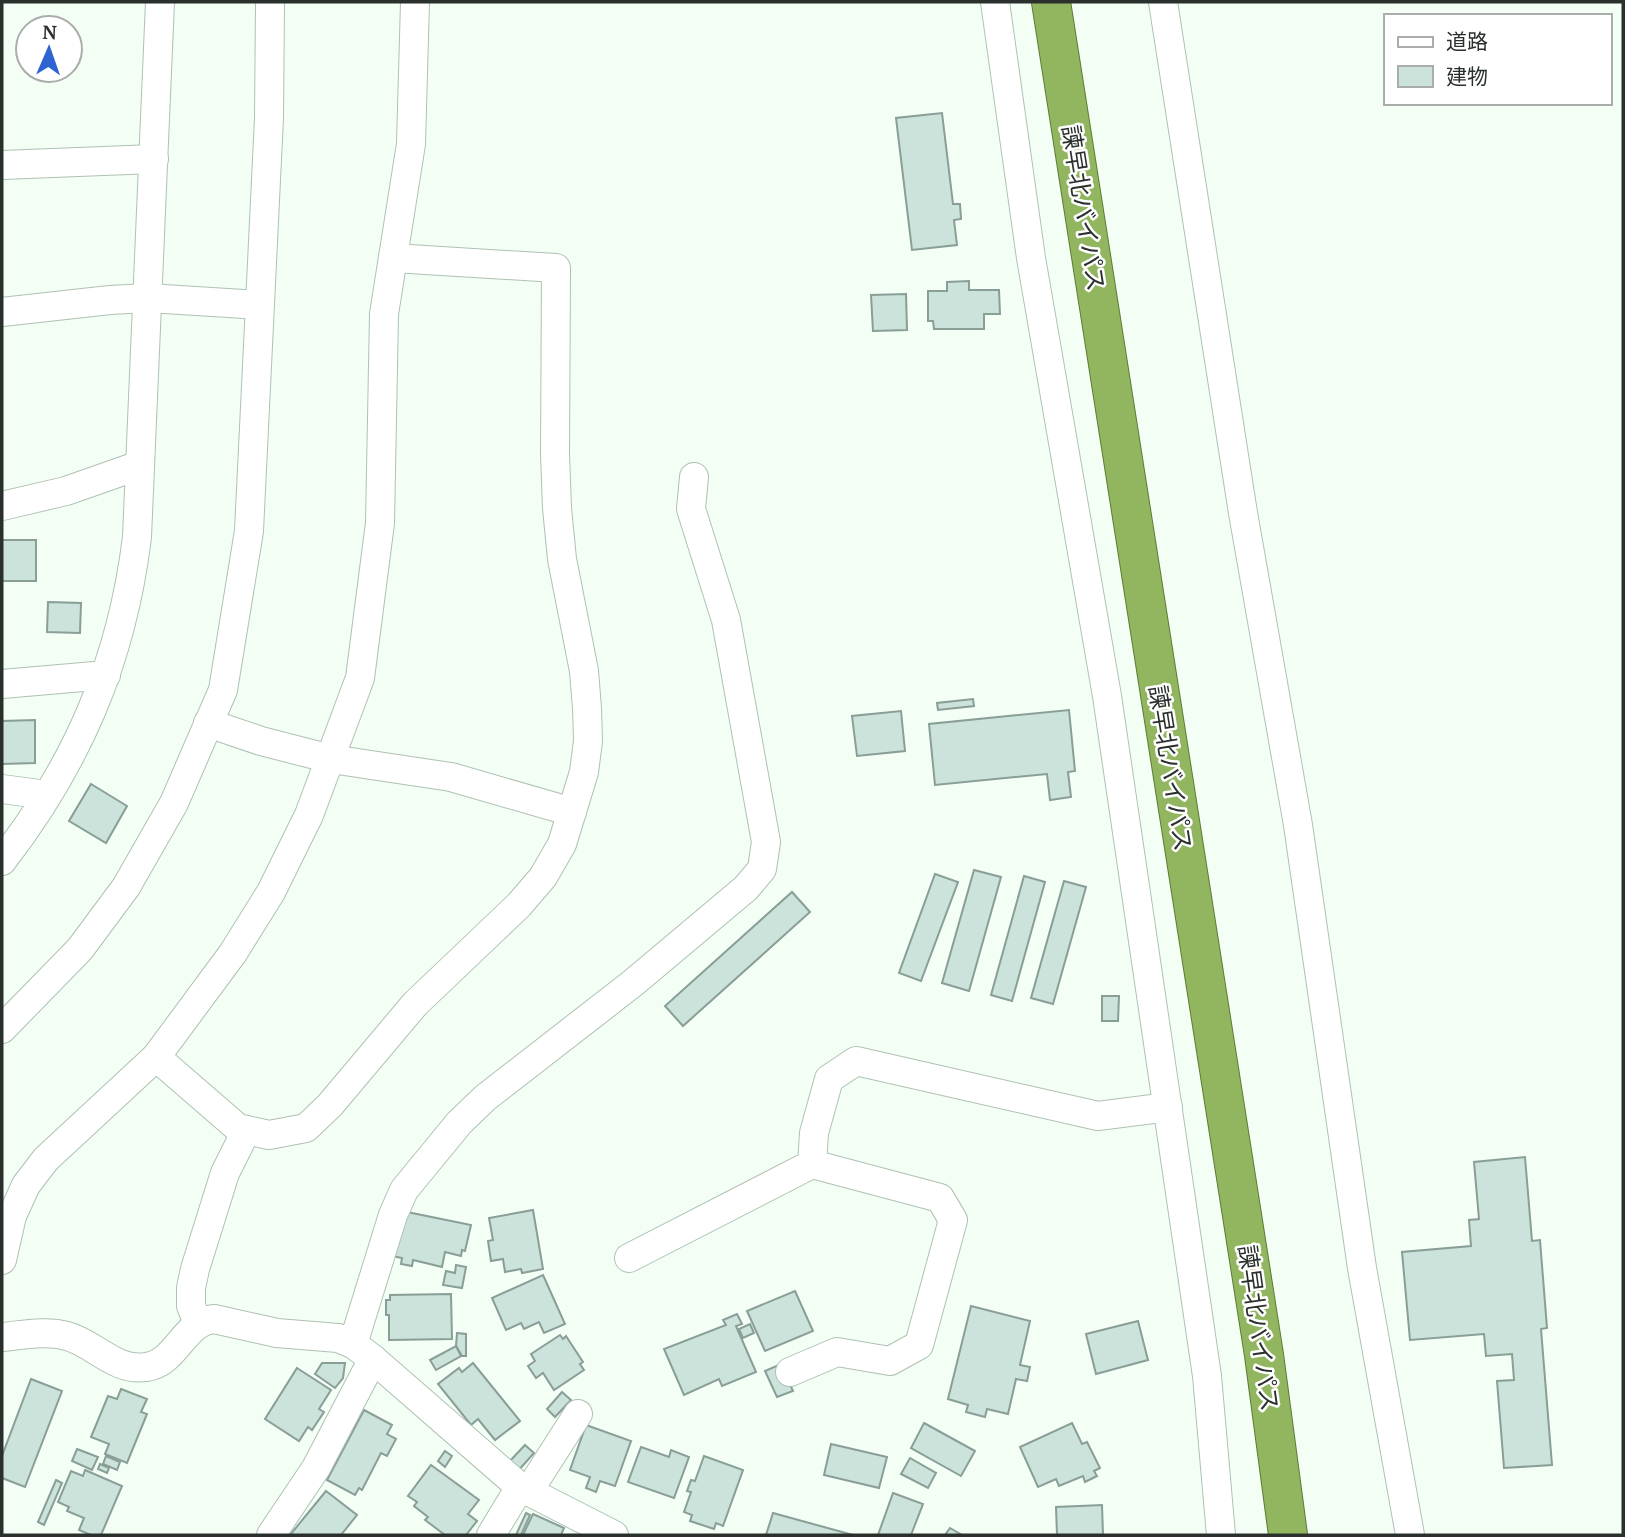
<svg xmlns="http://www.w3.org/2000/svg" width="1625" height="1537" viewBox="0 0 1625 1537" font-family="'PT Serif','Noto Sans JP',serif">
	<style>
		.building { fill: #cce3db; stroke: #889e96; stroke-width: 2 }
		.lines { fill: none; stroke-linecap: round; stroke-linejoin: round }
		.minor-casing { stroke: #afc1b3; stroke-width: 30 }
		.trunk-casing { stroke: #5c7c34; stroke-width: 40 }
		.minor { stroke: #fff; stroke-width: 28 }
		.trunk { stroke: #92b660; stroke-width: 38 }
		.labels { text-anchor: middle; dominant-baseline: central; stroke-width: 5; stroke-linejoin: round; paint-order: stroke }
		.street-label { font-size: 24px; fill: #2a312c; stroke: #fff }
	</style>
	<rect width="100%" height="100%" fill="#f3fef5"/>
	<g class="building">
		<path d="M 942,113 L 953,204 L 960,204 L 961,219 L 954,220 L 957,245 L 912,250 L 896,118 Z"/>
		<path d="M 969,281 L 969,290 L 999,290 L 1000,314 L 984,314 L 984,329 L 934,329 L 933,321 L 928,321 L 928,291 L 947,291 L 947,282 Z"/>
		<path d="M 906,294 L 907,330 L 873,331 L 871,295 Z"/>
		<rect x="2" y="540" width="34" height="41"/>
		<path d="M 48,602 L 81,603 L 80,633 L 47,632 Z"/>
		<path d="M 973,699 L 974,706 L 938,710 L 937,703 Z"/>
		<path d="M 1069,710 L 1075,771 L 1068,772 L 1071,797 L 1050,800 L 1047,774 L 935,785 L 929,724 Z"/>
		<path d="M 901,711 L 905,751 L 857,756 L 852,716 Z"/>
		<path d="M 35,720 L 35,763 L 2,764 L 2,721 Z"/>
		<path d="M 91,784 L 127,806 L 106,843 L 69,821 Z"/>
		<path d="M 974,870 L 1001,877 L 969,991 L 942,983 Z"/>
		<path d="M 935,874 L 958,882 L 921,981 L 899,973 Z"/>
		<path d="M 1024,876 L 1045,882 L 1012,1001 L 991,995 Z"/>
		<path d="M 1064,881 L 1086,887 L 1053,1004 L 1031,998 Z"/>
		<path d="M 792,892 L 810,912 L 683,1026 L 665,1006 Z"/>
		<path d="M 1102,996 L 1119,996 L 1118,1021 L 1102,1021 Z"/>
		<path d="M 1525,1157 L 1532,1241 L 1540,1240 L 1547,1328 L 1541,1329 L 1552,1465 L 1504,1468 L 1497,1381 L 1514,1380 L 1512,1354 L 1486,1356 L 1484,1334 L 1410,1340 L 1402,1252 L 1471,1246 L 1469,1220 L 1479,1219 L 1474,1162 Z"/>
		<path d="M 533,1210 L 543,1269 L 522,1273 L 521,1269 L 505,1272 L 503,1259 L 491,1261 L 488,1241 L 493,1240 L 489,1218 Z"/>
		<path d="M 407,1212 L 471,1225 L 465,1251 L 462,1250 L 461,1256 L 445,1252 L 442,1267 L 413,1260 L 412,1266 L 401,1264 L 402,1258 L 392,1256 Z"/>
		<path d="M 456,1265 L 466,1267 L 462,1288 L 443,1285 L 446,1271 L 455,1273 Z"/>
		<path d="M 543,1275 L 565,1324 L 544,1333 L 539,1322 L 524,1329 L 521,1323 L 506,1330 L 492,1298 Z"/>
		<path d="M 795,1291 L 813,1331 L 765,1351 L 747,1311 Z"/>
		<path d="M 451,1294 L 452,1339 L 389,1340 L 389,1315 L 386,1315 L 386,1300 L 390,1300 L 390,1295 Z"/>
		<path d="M 971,1306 L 1030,1321 L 1020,1365 L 1030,1367 L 1027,1381 L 1016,1379 L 1008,1414 L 987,1409 L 985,1417 L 966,1412 L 968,1405 L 948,1399 Z"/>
		<path d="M 737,1314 L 742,1324 L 736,1326 L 756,1372 L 722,1386 L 719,1379 L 684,1395 L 664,1349 L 726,1325 L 723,1320 Z"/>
		<path d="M 1138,1321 L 1148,1360 L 1096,1374 L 1086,1334 Z"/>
		<path d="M 750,1324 L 754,1333 L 743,1338 L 739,1329 Z"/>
		<path d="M 457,1333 L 466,1334 L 466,1356 L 462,1356 L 456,1346 Z"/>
		<path d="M 560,1335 L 563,1339 L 566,1336 L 583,1362 L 580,1364 L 584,1370 L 554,1390 L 543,1373 L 536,1378 L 528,1366 L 535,1361 L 531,1354 Z"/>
		<path d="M 456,1346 L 461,1356 L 436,1370 L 430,1360 Z"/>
		<path d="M 322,1363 L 345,1363 L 343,1378 L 335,1388 L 315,1374 Z"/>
		<path d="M 473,1363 L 520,1421 L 495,1440 L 478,1419 L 471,1425 L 438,1384 L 459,1368 L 462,1372 Z"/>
		<path d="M 781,1364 L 793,1391 L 777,1397 L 765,1371 Z"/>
		<path d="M 297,1368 L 331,1390 L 319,1409 L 324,1412 L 312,1430 L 308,1427 L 299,1441 L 265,1419 Z"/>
		<path d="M 31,1379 L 62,1391 L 25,1487 L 2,1478 L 2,1456 Z"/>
		<path d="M 121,1389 L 147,1399 L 141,1412 L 147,1414 L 127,1463 L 105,1454 L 109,1444 L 91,1437 L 108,1396 L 117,1399 Z"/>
		<path d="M 562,1392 L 571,1400 L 555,1417 L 547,1409 Z"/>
		<path d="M 364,1410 L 392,1425 L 387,1434 L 396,1439 L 387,1456 L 381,1453 L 362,1490 L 359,1488 L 355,1495 L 327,1480 Z"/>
		<path d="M 924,1423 L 975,1451 L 961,1476 L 911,1448 Z"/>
		<path d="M 1072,1423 L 1082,1444 L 1087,1442 L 1100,1468 L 1094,1471 L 1097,1476 L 1085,1482 L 1083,1476 L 1059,1486 L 1056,1479 L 1038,1487 L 1020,1447 Z"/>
		<path d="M 586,1425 L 631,1441 L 615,1486 L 600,1481 L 596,1492 L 586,1488 L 590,1477 L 570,1470 Z"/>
		<path d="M 831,1444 L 887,1457 L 879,1488 L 824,1475 Z"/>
		<path d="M 525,1445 L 534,1453 L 517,1472 L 508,1463 Z"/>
		<path d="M 641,1447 L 669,1457 L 671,1450 L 689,1457 L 674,1498 L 628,1482 Z"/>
		<path d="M 77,1449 L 98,1457 L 92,1470 L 72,1461 Z"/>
		<path d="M 445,1451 L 452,1456 L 445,1467 L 438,1461 Z"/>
		<path d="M 106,1456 L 120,1462 L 117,1470 L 103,1464 Z"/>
		<path d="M 704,1456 L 743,1470 L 723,1526 L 716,1523 L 714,1529 L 690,1521 L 692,1515 L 684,1512 L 691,1492 L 687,1491 L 691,1480 L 695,1481 Z"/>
		<path d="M 910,1458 L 936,1473 L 928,1488 L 901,1474 Z"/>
		<path d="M 100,1464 L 109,1468 L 107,1473 L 98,1469 Z"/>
		<path d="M 431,1465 L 479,1500 L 468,1514 L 477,1521 L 466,1535 L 445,1535 L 425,1520 L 428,1517 L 414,1506 L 417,1502 L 408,1496 Z"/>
		<path d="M 85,1470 L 122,1486 L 101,1535 L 91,1535 L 79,1530 L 84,1518 L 67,1511 L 69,1507 L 58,1502 L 71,1471 L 83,1476 Z"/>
		<path d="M 56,1480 L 62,1483 L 44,1525 L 38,1522 Z"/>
		<path d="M 326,1491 L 357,1515 L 341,1535 L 290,1535 Z"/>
		<path d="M 893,1493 L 923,1504 L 911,1535 L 878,1535 Z"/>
		<path d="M 1102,1505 L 1103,1535 L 1057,1535 L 1056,1507 Z"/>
		<path d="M 526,1513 L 530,1515 L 521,1535 L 516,1535 Z"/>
		<path d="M 773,1513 L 853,1535 L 766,1535 Z"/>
		<path d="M 533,1514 L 564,1528 L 561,1535 L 523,1535 Z"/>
		<path d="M 950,1528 L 962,1535 L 945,1535 Z"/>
	</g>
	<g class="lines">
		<g class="minor-casing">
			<g id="minor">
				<path d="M 995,2 L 1031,258 L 1107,696 L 1207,1376 L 1221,1535"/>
				<path d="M 1163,2 L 1243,513 L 1298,825 L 1362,1268 L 1410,1535"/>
				<path d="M 2,165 L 154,159"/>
				<path d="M 2,312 L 110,300 L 148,298 L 259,305"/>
				<path d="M 2,506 L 66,491 L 140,465"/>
				<path d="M 2,684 L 106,675"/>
				<path d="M 208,723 L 261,741 L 331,759 L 451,777 L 572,812"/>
				<path d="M 2,789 L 47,795"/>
				<path d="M 2,861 C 78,763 122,660 137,537 L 160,2"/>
				<path d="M 2,1029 L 80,949 L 126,887 L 174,803 L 223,690 L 249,531 L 269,118 L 270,2"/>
				<path d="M 156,1057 L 238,1128 L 269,1135 L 306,1128 L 330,1105 L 415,1004 L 519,905 L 543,877 L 562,844 L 584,772 L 588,741 L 587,708 L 584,671 L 562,559 L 557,508 L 555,454 L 556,268 L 393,258"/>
				<path d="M 629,1258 L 812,1164 L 814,1133 L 829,1079 L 856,1061 L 1098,1116 L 1168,1107"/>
				<path d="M 2,1260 L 12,1216 L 26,1185 L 46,1159 L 156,1057 L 233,953 L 271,892 L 309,815 L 360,678 L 380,523 L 384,314 L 411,144 L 415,2"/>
				<path d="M 198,1323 L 191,1306 L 191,1288 L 195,1269 L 225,1173 L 246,1131"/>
				<path d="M 2,1337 C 23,1335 46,1330 67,1336 C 94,1343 115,1372 146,1367 C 177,1363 183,1322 214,1319 L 277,1333 L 338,1338 L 353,1344 L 373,1359 L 520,1487 L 614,1535"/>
				<path d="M 353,1344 L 393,1215 L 404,1190 L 459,1123 L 485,1098 L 633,983 L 746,888 L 762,869 L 766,842 L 726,620 L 691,509 L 694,477"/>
				<path d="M 790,1372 L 837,1352 L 890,1361 L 919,1345 L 953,1220 L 940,1198 L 812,1164"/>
				<path d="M 528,1492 L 578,1414"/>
				<path d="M 271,1535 L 316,1468 L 373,1359"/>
				<path d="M 491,1535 L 520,1487"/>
			</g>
		</g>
		<g class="trunk-casing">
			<path id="trunk" d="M 1051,2 L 1264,1355 L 1288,1535"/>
		</g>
		<use href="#minor" class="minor"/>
		<use href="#trunk" class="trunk"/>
	</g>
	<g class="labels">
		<g class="street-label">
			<text transform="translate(1084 208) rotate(81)">諫早北バイパス</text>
			<text transform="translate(1171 768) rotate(81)">諫早北バイパス</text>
			<text transform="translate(1259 1328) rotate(82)">諫早北バイパス</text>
		</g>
	</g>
	<rect width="1625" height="1537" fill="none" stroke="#2a312c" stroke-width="7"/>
	<rect x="1384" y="14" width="228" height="91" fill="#ffffff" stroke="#aaadab" stroke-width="2"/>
	<rect x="1398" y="37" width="35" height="10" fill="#ffffff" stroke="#aaadab" stroke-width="2"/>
	<text x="1446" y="49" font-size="21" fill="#2a312c">道路</text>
	<rect x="1398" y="66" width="35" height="21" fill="#cce3db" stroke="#aaadab" stroke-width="2"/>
	<text x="1446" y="84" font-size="21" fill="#2a312c">建物</text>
	<g transform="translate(49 49) rotate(2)"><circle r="33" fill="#ffffff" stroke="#aaadab" stroke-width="2"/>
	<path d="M0-5L12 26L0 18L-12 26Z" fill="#2e64d2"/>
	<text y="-10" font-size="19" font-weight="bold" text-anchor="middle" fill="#2a312c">N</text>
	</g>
</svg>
